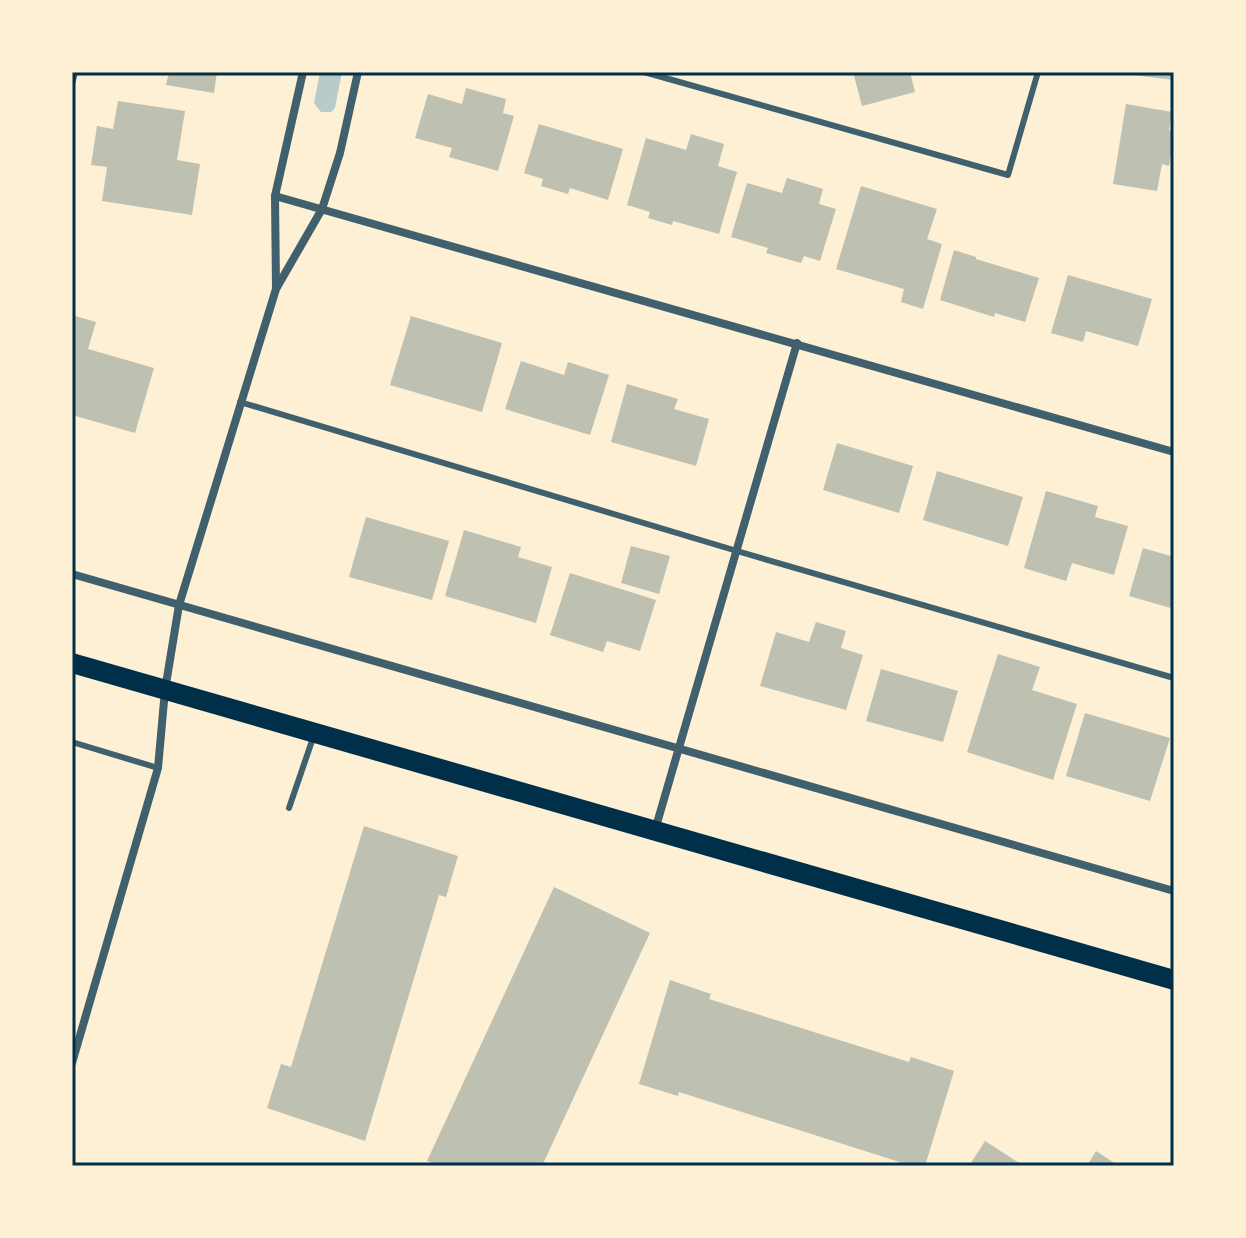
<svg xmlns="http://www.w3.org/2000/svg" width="1246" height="1238" viewBox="0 0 1246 1238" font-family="'Varela Round',sans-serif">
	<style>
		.green { fill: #b9caca }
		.building { fill: #bec0b2 }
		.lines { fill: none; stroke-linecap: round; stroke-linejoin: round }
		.service { stroke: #3f606c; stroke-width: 6 }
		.minor { stroke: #3f606c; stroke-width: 8 }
		.primary { stroke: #003049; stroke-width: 20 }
		.neatline { fill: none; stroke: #003049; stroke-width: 3 }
	</style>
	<rect width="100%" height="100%" fill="#fdf0d5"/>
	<path class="green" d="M 320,72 L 342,72 L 335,108 L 331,112 L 321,112 L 314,103 Z"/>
	<g class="building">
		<path d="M 169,72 L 217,72 L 214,93 L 166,85 Z"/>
		<path d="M 853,72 L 910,72 L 915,92 L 862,106 Z"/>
		<path d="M 1125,72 L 1174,72 L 1174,80 L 1125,74 Z"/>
		<path d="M 466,88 L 506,99 L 503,113 L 514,116 L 498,171 L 449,157 L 452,148 L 415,138 L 428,94 L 462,104 Z"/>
		<path d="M 118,101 L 185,111 L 177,160 L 200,164 L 192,215 L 102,201 L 107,167 L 91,165 L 97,126 L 113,129 Z"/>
		<path d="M 1126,104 L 1172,112 L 1169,130 L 1174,131 L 1174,137 L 1169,166 L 1162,164 L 1157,191 L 1113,184 Z"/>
		<path d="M 539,124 L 623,149 L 608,200 L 570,188 L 568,194 L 541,186 L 543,179 L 524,173 Z"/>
		<path d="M 691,134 L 724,144 L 718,166 L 737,172 L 719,234 L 673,221 L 672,225 L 648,218 L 650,212 L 627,205 L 646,138 L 686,150 Z"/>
		<path d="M 787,178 L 823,189 L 819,204 L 836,209 L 820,261 L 804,256 L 801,263 L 766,253 L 768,248 L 731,237 L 747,183 L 782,193 Z"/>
		<path d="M 861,186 L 937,209 L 927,239 L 942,244 L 923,309 L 901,302 L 904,289 L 836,269 Z"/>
		<path d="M 954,250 L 976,257 L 976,259 L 1039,278 L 1025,322 L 995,313 L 994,317 L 940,300 Z"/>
		<path d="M 1068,275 L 1152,299 L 1138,346 L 1086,331 L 1083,342 L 1051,333 Z"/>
		<path d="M 72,315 L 96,322 L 88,349 L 154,368 L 135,433 L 72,415 Z"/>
		<path d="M 411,316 L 502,343 L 482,412 L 390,385 Z"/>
		<path d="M 521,361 L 564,375 L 568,362 L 609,375 L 590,435 L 505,409 Z"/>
		<path d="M 627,384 L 678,399 L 674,409 L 709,419 L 696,466 L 611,442 Z"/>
		<path d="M 837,443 L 913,466 L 899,513 L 823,490 Z"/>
		<path d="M 937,471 L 1023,497 L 1008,546 L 923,520 Z"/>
		<path d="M 1046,491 L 1098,506 L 1095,517 L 1128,526 L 1114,575 L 1072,563 L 1066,581 L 1024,568 Z"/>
		<path d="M 366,517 L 449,541 L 432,600 L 349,577 Z"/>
		<path d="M 464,530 L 521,547 L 518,557 L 552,567 L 536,623 L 445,596 Z"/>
		<path d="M 631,546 L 670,556 L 659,594 L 621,583 Z"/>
		<path d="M 1143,548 L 1174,557 L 1174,609 L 1129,596 Z"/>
		<path d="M 570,573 L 656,600 L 640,651 L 607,641 L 603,652 L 550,635 Z"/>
		<path d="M 816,622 L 846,631 L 841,648 L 863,655 L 846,710 L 760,686 L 776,632 L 809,642 Z"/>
		<path d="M 998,654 L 1040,667 L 1032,690 L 1077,704 L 1053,780 L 967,752 Z"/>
		<path d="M 881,669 L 958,691 L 943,742 L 866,721 Z"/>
		<path d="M 1085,713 L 1170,738 L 1150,801 L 1066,776 Z"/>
		<path d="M 364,826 L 458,856 L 446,897 L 439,895 L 365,1141 L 267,1108 L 281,1064 L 291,1067 Z"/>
		<path d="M 554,887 L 650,933 L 542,1166 L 439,1166 L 427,1161 Z"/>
		<path d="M 670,980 L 711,994 L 709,999 L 909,1062 L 911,1057 L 954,1071 L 925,1166 L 912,1166 L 679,1092 L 678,1096 L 639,1084 Z"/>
		<path d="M 985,1141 L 1024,1166 L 969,1166 Z"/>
		<path d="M 1096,1151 L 1119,1166 L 1087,1166 Z"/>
	</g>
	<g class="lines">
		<g class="service">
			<path d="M 644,72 L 1008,175 L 1038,72"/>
			<path d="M 72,84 L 75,72"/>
			<path d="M 240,402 L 737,551 L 1174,678"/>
			<path d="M 72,742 L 158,768"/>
			<path d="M 289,808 L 314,735"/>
		</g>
		<g class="minor">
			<path d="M 275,196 L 1174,452"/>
			<path d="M 276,288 L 275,196 L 303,72"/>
			<path d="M 72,574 L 1174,891"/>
			<path d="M 655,830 L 797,343"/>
			<path d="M 72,1063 L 158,768 L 165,690 L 179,605 L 276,289 L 322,209 L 340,153 L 358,72"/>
		</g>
		<path class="primary" d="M 72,663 L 1174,980"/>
	</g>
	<rect width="1246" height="1238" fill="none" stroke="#fdf0d5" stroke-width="148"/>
	<rect x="74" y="74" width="1098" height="1090" class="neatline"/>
</svg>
